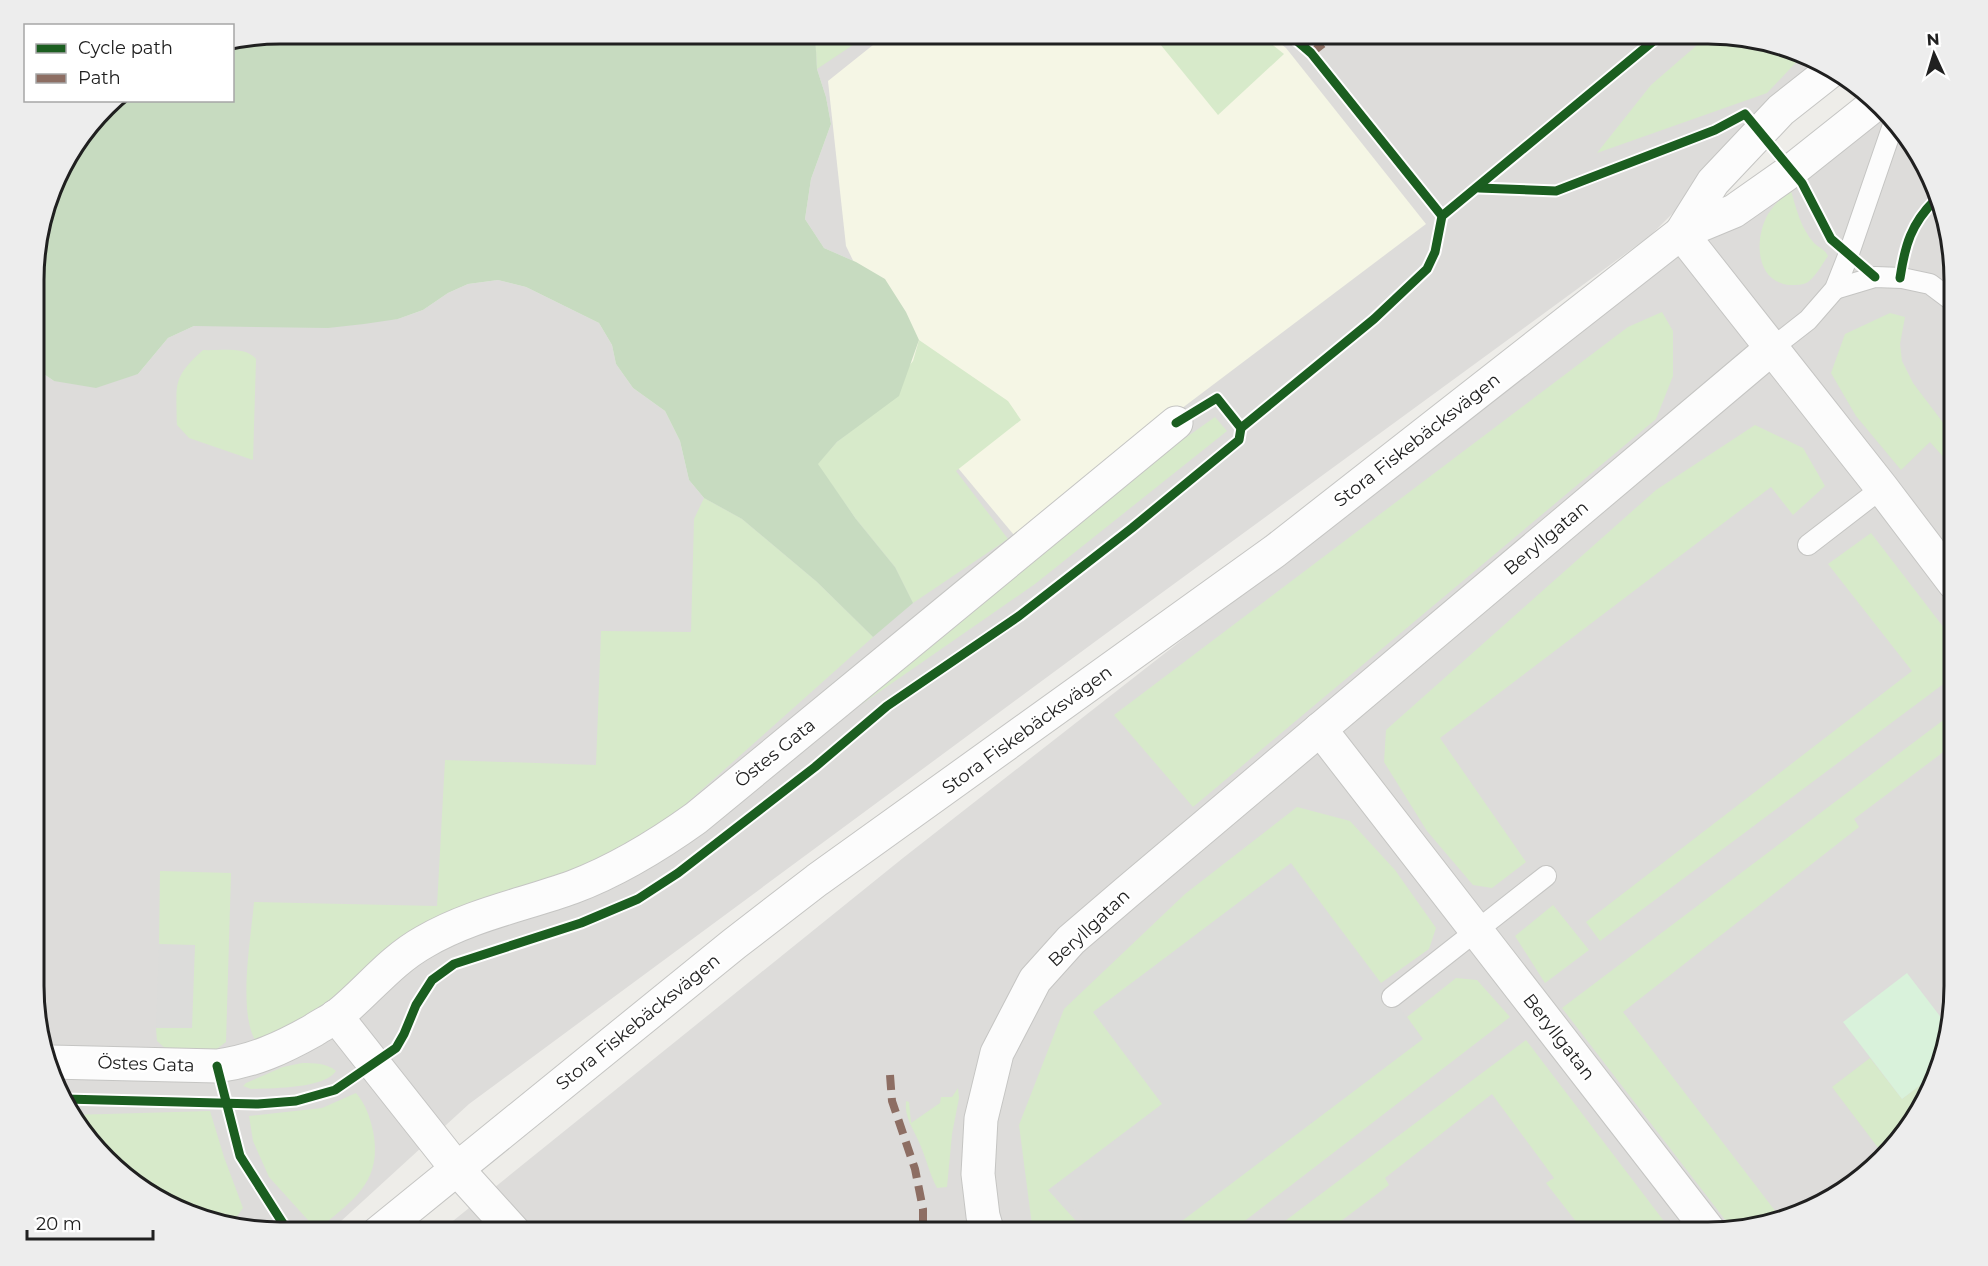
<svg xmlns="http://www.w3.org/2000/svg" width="1988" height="1266" viewBox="0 0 1988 1266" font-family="Montserrat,sans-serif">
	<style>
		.residential { fill: #dddcda }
		.education { fill: #f5f6e5 }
		.religious { fill: #dcdcda }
		.grass { fill: #d7eaca }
		.forest { fill: #c7dbc0 }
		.park { fill: #d9f2db }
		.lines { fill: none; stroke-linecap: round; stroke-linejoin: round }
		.service-casing { stroke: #c5c5c3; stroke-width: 22 }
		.minor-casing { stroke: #c5c5c3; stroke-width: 35 }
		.tertiary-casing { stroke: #c5c5c3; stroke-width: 35 }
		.service { stroke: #fcfcfc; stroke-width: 20 }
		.minor { stroke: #fcfcfc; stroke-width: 33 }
		.tertiary { stroke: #fcfcfc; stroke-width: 33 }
		.quiet { stroke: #8d6e63; stroke-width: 8; stroke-dasharray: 15 8; stroke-linecap: butt }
		.cycleway-casing { stroke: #fff; stroke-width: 13 }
		.cycleway { stroke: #1b5e20; stroke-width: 9 }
		.labels { text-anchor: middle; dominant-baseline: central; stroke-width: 5; stroke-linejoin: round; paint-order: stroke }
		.street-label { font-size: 18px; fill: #202020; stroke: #fff }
		.rim { fill: none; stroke: #202020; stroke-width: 3 }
	</style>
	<rect width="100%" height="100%" fill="#eeede9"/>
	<g class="residential">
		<path d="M 815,33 L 1709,33 L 1773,41 L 1822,64 L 1651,235 L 1100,638 L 469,1104 L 328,1233 L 279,1233 L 200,1220 L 143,1192 L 74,1123 L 35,1019 L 35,368 L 54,381 L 138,374 L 168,338 L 194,326 L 398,319 L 423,310 L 448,293 L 468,284 L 498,280 L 526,287 L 599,323 L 612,345 L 616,364 L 633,388 L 665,411 L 680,441 L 689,480 L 704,498 L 742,519 L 817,582 L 873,637 L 895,567 L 856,519 L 856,262 L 824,248 L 805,219 L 811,179 L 831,124 L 826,97 L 817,69 Z"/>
		<path d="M 1881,112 L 1922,156 L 1954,264 L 1954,1002 L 1942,1066 L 1914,1123 L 1832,1200 L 1724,1232 L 438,1233 L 903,858 L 1659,267 Z"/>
	</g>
	<path class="education" d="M 888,33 L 1267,33 L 1286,48 L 1426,224 L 1014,535 L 948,456 L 846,246 L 828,81 Z"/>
	<g class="religious">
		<path d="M 1291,863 L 1423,1039 L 1166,1233 L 1093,1233 L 1075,1208 L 1066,1214 L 1048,1190 L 1162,1104 L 1093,1012 Z"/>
		<path d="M 159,944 L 195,945 L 192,1029 L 156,1028 Z"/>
	</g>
	<g class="grass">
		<path d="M 815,33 L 871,33 L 817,69 Z"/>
		<path d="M 1151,33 L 1258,33 L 1284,54 L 1218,115 Z"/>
		<path d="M 1711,33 L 1773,41 L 1803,55 L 1767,93 L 1597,153 L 1651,85 Z"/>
		<path d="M 1791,191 C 1796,208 1801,229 1814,243 C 1819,248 1825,249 1828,256 C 1822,264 1817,275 1808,282 C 1803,285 1797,285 1790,285 C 1755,282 1754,239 1768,214 C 1774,205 1782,197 1791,191 Z"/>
		<path d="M 1662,312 L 1673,331 L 1673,376 L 1656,419 L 1193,807 L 1114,715 L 1628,327 Z"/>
		<path d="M 1890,313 L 1905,317 L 1900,344 L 1902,361 L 1913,383 L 1954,437 L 1954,469 L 1930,442 L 1901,470 L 1856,416 L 1831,373 L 1845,334 Z"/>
		<path d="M 919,340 L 1008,401 L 1021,420 L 956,471 L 1008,539 L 913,603 L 895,567 L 856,519 L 817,464 L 837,442 L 864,421 L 913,361 Z"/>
		<path d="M 203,350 C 218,351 246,346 256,359 L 253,460 L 189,438 L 177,425 C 177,384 171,379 203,350 Z"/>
		<path d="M 1215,417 L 1227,431 L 1035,584 L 849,713 L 900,668 L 914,661 L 931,647 L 1164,453 Z"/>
		<path d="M 1755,425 L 1803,448 L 1825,486 L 1793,515 L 1771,487 L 1440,738 L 1526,862 L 1492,888 L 1473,885 L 1427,831 L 1384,762 L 1386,730 L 1656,490 Z"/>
		<path d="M 704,498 L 742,519 L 817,582 L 873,637 L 660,827 L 316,1016 L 275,1042 L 255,1040 C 238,1010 251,938 254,902 L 437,906 L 445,760 L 596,765 L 601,631 L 691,632 L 694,519 Z"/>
		<path d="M 1871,533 L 1954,641 L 1954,676 L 1600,941 L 1586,922 L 1912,671 L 1828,564 Z"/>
		<path d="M 1954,712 L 1954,744 L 1854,819 L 1859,827 L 1623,1012 L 1779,1216 L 1733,1230 L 1562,1008 Z"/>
		<path d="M 1297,807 L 1350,821 L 1395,870 L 1436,928 L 1429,949 L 1381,983 L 1291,863 L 1093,1012 L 1162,1104 L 1048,1190 L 1087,1233 L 1033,1233 L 1019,1125 L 1064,1009 L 1185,894 Z"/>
		<path d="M 160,871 L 231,873 L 226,1042 L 214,1051 L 166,1049 L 157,1041 L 156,1028 L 192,1028 L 195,945 L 159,944 Z"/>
		<path d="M 1553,905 L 1589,950 L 1545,983 L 1515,936 Z"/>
		<path d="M 1456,978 L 1477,980 L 1510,1017 L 1229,1233 L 1166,1233 L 1423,1039 L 1407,1017 Z"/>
		<path d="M 1526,1040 L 1673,1233 L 1585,1233 L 1546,1183 L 1554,1178 L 1492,1094 L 1385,1178 L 1389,1185 L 1325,1233 L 1269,1233 Z"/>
		<path d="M 1870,1058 L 1902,1099 L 1939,1071 L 1914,1123 L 1882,1153 L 1832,1087 Z"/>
		<path d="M 302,1063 C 314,1063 327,1063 336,1071 C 324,1089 271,1088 251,1089 L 243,1086 L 246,1083 L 283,1067 Z"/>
		<path d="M 958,1088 L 959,1098 L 952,1134 L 947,1187 L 937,1188 C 929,1173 926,1157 919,1142 C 913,1128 904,1117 906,1101 L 909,1102 L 911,1123 L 940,1103 L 941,1097 L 952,1097 Z"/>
		<path d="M 356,1093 C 365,1103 370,1117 373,1131 C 383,1182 353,1200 317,1230 L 269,1177 L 253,1141 L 249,1116 L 322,1108 Z"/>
		<path d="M 210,1111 L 224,1157 L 243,1208 L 231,1225 L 200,1220 L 143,1192 L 78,1127 L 71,1115 Z"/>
	</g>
	<path class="forest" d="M 279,33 L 815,33 L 817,69 L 826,97 L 831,124 L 811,179 L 805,219 L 824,248 L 856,262 L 885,279 L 906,312 L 919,340 L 899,396 L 837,442 L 818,464 L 856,519 L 895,567 L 913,603 L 873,637 L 817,582 L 742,519 L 704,498 L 689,480 L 680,441 L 665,411 L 633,388 L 616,364 L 612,345 L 599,323 L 526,287 L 498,280 L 468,284 L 448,293 L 423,310 L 398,319 L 364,324 L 328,328 L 194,326 L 168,338 L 138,374 L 96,388 L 54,381 L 35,368 L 35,247 L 59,170 L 112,101 L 232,100 L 233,42 Z"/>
	<path class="park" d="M 1907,973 L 1949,1028 L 1939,1071 L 1902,1099 L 1843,1022 Z"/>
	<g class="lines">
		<g class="service-casing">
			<g id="service">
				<path d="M 1835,289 L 1875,277 L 1902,278 L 1930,284 L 1954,302"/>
				<path d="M 1772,348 L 1808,320 L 1835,289 L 1848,256 L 1893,125"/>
				<path d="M 1808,545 L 1882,488"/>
				<path d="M 1392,997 L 1546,876"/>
			</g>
		</g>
		<g class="minor-casing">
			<g id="minor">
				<path d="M 1681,233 L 1882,488 L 1954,583"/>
				<path d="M 1320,729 L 1710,1232"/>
				<path d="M 336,1016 L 457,1169 L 515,1233"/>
				<path d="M 51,1062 L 217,1066 C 254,1061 282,1048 314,1030 C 321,1025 330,1021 337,1016 C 367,992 390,961 424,942 C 470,915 523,905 573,887 C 618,870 657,846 696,818 L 1176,423"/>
				<path d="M 988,1233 L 983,1216 L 978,1174 L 981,1119 L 997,1053 L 1035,980 L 1071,940 L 1127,892 L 1772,348"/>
			</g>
		</g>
		<g class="tertiary-casing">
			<g id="tertiary">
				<path d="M 1681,233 L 1713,182 L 1781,110 L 1833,69"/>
				<path d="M 378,1233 L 734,944 L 817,880 L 1275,551 L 1681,233 L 1734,211 L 1791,171 L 1874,105"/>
			</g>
		</g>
		<use href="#service" class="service"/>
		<use href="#minor" class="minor"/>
		<use href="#tertiary" class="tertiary"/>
		<g class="quiet">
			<path d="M 1311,53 L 1337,33"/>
			<path d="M 890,1075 L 892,1101 L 915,1169 L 923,1209 L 923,1233"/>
		</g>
		<g class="cycleway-casing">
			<g id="cycleway">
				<path d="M 1288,33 L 1311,53 L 1442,216"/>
				<path d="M 1479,188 L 1556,191 L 1715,130 L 1745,114 L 1802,183 L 1831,239 L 1875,277"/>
				<path d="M 1900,278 C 1905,245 1911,224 1935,200"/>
				<path d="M 1176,423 L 1217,398 L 1241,428 L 1374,319 L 1427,269 L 1435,252 L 1442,216 L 1663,33"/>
				<path d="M 217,1066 L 240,1156 L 289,1233"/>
				<path d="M 65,1099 L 258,1104 L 296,1101 L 335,1090 L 396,1048 L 404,1034 L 416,1005 L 432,980 L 454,964 L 581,923 L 638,899 L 678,873 L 815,767 L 887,706 L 1019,616 L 1132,528 L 1239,440 L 1241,428"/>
			</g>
		</g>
		<use href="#cycleway" class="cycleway"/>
	</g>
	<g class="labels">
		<g class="street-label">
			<text transform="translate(1417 440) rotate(-38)">Stora Fiskebäcksvägen</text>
			<text transform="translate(1546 538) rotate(-40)">Beryllgatan</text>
			<text transform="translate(1027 730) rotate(-36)">Stora Fiskebäcksvägen</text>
			<text transform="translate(775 753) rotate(-39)">Östes Gata</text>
			<text transform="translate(1089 928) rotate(-43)">Beryllgatan</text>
			<text transform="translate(638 1022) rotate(-39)">Stora Fiskebäcksvägen</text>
			<text transform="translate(1559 1037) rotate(52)">Beryllgatan</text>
			<text transform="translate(146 1064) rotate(2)">Östes Gata</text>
		</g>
	</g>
	<path d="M0 0H1988V1266H0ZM280 44H1708A236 236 0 0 1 1944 280V986A236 236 0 0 1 1708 1222H280A236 236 0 0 1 44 986V280A236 236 0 0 1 280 44Z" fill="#ededed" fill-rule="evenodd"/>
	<path class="rim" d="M280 44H1708A236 236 0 0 1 1944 280V986A236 236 0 0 1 1708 1222H280A236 236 0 0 1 44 986V280A236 236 0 0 1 280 44Z"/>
	<rect x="24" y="24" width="210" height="78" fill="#ffffff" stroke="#a6a6a6" stroke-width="1.5"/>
	<rect x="36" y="44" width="30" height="9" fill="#1b5e20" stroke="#a6a6a6" stroke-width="1.5"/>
	<text x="78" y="54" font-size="18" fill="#202020">Cycle path</text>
	<rect x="36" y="74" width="30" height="9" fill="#8d6e63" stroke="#a6a6a6" stroke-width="1.5"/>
	<text x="78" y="84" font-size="18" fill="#202020">Path</text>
	<g transform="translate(1934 54) rotate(356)" stroke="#ffffff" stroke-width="4.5" paint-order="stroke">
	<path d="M0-4.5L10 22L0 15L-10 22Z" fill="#202020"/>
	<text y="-9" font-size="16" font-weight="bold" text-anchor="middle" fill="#202020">N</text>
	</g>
	<path d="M27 1230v9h126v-9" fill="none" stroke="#202020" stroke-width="3"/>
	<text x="36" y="1230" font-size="18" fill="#202020" stroke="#ffffff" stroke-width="4.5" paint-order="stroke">20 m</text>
</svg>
